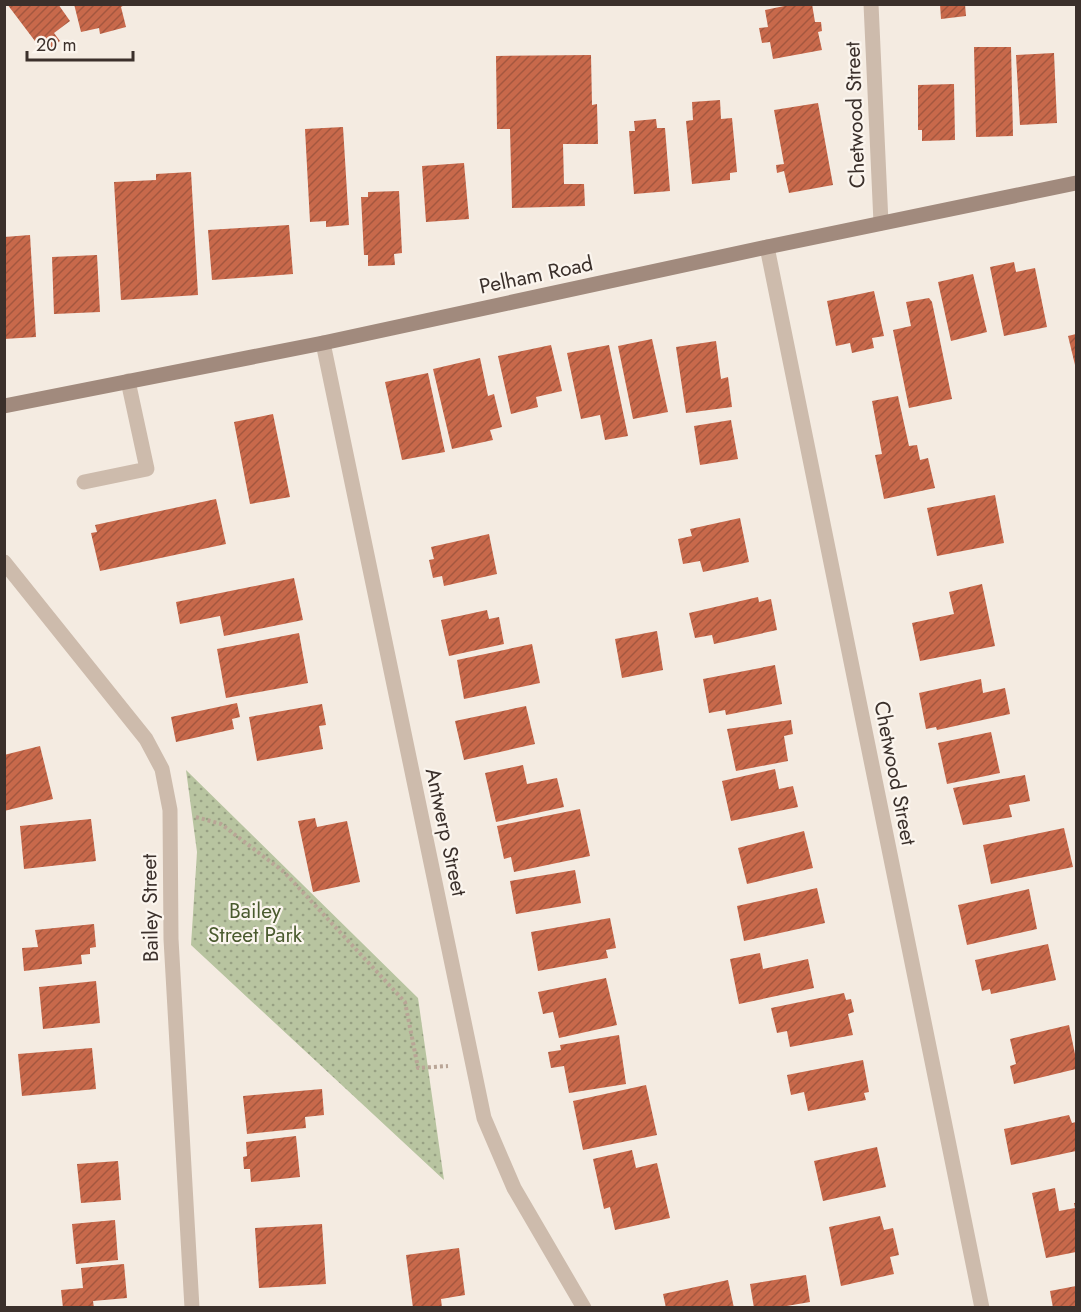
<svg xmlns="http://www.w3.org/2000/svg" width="1081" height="1312" viewBox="0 0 1081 1312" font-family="Jost,sans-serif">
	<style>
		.park { fill: url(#park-dots) }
		.building { fill: url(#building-hatch) }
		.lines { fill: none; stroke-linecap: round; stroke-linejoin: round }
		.path { stroke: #b9a596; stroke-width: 4; stroke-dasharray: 3 3; stroke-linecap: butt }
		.lane { stroke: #cdbbac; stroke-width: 15 }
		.street { stroke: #cdbbac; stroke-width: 15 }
		.secondary { stroke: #a18a7d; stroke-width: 15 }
		.labels { text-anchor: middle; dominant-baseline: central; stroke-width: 4.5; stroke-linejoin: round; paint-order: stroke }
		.street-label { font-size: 21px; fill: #3b302b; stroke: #fbf5ee }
		.park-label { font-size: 21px; fill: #4a5a2e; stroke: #fbf5ee }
	</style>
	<defs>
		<pattern id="park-dots" width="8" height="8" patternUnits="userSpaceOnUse" patternTransform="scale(1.5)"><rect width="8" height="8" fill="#b8c4a0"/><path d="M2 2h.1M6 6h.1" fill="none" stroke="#97a083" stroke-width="1.8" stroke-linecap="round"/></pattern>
		<pattern id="building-hatch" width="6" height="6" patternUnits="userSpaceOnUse" patternTransform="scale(1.5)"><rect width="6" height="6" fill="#c8694b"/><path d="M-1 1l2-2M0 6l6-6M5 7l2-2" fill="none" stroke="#a4573f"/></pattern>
	</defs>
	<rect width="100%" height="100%" fill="#f4ebe1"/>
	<path class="park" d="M 186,770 L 418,998 L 444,1180 L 191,945 L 197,852 Z"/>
	<g class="building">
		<path d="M 7,4 L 58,4 L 70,21 L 54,33 L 60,41 L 44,53 Z"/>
		<path d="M 74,4 L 126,4 L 121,7 L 126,27 L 100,34 L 99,28 L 81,32 Z"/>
		<path d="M 794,4 L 812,4 L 815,22 L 821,22 L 822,31 L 818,32 L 822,50 L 773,59 L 770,42 L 762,43 L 759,28 L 768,27 L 765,10 Z"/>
		<path d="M 940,4 L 965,4 L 966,16 L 941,19 Z"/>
		<path d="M 974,47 L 1011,47 L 1013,136 L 976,137 Z"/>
		<path d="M 1054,53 L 1057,123 L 1020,125 L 1016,55 Z"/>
		<path d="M 591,55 L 592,105 L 597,104 L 598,144 L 563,144 L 564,184 L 584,184 L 585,206 L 512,208 L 510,129 L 497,129 L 496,56 Z"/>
		<path d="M 954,84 L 955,140 L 922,141 L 922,130 L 918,130 L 918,85 Z"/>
		<path d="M 720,100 L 721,119 L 732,118 L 737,172 L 730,173 L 730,180 L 692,184 L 686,121 L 693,120 L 692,102 Z"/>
		<path d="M 818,103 L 833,185 L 789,193 L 784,171 L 777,173 L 776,165 L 784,164 L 774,110 Z"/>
		<path d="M 656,119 L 657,128 L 665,128 L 670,191 L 634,194 L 629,131 L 635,131 L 634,121 Z"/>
		<path d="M 343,127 L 349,225 L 326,227 L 326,221 L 310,222 L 305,129 Z"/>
		<path d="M 464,163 L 469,219 L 426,222 L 422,166 Z"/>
		<path d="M 191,172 L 198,295 L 121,300 L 114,182 L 156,180 L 156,174 Z"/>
		<path d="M 399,191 L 402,253 L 394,254 L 395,265 L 368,266 L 368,255 L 364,255 L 361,197 L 368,197 L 368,192 Z"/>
		<path d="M 289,225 L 293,274 L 212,280 L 208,230 Z"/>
		<path d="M 30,235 L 36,337 L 4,339 L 4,237 Z"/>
		<path d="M 97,255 L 100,312 L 54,314 L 52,257 Z"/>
		<path d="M 1014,262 L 1016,272 L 1035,268 L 1047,327 L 1004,336 L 990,267 Z"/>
		<path d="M 973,274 L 987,332 L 951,341 L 938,282 Z"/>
		<path d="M 874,291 L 884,336 L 872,338 L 874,348 L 852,353 L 850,343 L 836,346 L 827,301 Z"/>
		<path d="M 929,298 L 932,302 L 952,399 L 909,408 L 893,330 L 911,326 L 906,302 Z"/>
		<path d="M 1076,334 L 1076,369 L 1068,336 Z"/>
		<path d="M 652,339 L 668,412 L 633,419 L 618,346 Z"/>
		<path d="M 716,341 L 721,379 L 728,377 L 732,407 L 686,413 L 676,347 Z"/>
		<path d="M 551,345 L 562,391 L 536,397 L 538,407 L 511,414 L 498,356 Z"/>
		<path d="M 609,345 L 628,436 L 605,440 L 600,415 L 581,419 L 567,353 Z"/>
		<path d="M 480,358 L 488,396 L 494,394 L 502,427 L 490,430 L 493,440 L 452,449 L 433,369 Z"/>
		<path d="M 428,373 L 445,452 L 402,460 L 385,382 Z"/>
		<path d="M 898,396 L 909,446 L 917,445 L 920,460 L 928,458 L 935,488 L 884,499 L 875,455 L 882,454 L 872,401 Z"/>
		<path d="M 273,414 L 290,497 L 250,504 L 234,422 Z"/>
		<path d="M 731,420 L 738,459 L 700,465 L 694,426 Z"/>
		<path d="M 995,495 L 1004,543 L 937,556 L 927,508 Z"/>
		<path d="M 216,499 L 226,544 L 100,571 L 91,533 L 97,532 L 95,525 Z"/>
		<path d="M 740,518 L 749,562 L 703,572 L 700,561 L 683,564 L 678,539 L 692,536 L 690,529 Z"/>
		<path d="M 489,534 L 497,574 L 444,586 L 442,576 L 433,578 L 429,560 L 434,559 L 431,547 Z"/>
		<path d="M 294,578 L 303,620 L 224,636 L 220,616 L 180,624 L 176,602 Z"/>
		<path d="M 982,584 L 995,646 L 920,661 L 912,623 L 954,614 L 949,592 Z"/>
		<path d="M 758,597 L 759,602 L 771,599 L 777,630 L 714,644 L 712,635 L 695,638 L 689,613 Z"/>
		<path d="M 487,610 L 489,619 L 499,617 L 504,644 L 449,656 L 441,620 Z"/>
		<path d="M 657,631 L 663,670 L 622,678 L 615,639 Z"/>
		<path d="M 299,633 L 308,683 L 226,698 L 217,649 Z"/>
		<path d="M 532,644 L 540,683 L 464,699 L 457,660 Z"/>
		<path d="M 775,665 L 782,704 L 726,715 L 725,710 L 709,713 L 703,679 Z"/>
		<path d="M 981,679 L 983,693 L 1005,688 L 1010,714 L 937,730 L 936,727 L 926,729 L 919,693 Z"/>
		<path d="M 237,703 L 240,717 L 232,719 L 234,729 L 176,742 L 171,717 Z"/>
		<path d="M 322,704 L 326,725 L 319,726 L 323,749 L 257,761 L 249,717 Z"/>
		<path d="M 526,706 L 535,744 L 464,760 L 455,721 Z"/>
		<path d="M 791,720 L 793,734 L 784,736 L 788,761 L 736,771 L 727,729 Z"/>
		<path d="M 991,732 L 1000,773 L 947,784 L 938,743 Z"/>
		<path d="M 40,746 L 53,799 L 4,811 L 4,755 Z"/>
		<path d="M 523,765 L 527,784 L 557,778 L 564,807 L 496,822 L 485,773 Z"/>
		<path d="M 775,769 L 779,789 L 793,786 L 798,807 L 731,821 L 722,781 Z"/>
		<path d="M 1025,775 L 1030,801 L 1009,805 L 1012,817 L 963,825 L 953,788 Z"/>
		<path d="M 580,809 L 590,856 L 514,872 L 511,857 L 504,859 L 497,826 Z"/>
		<path d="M 315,818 L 317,827 L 347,821 L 360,882 L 313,892 L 298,821 Z"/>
		<path d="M 91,819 L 96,861 L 24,869 L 20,826 Z"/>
		<path d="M 1064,828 L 1073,867 L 991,884 L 983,845 Z"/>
		<path d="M 804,831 L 813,868 L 747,884 L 738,848 Z"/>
		<path d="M 575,870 L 581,903 L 516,914 L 510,881 Z"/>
		<path d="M 817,888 L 825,923 L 744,941 L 737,906 Z"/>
		<path d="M 1029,889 L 1037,929 L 967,945 L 958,905 Z"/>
		<path d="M 610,918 L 616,948 L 606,950 L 608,958 L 538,971 L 531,932 Z"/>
		<path d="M 94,924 L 96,947 L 90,948 L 90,954 L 81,955 L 82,964 L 24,971 L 22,948 L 38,947 L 35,930 Z"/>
		<path d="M 1048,944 L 1056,980 L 991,994 L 990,989 L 982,991 L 975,960 Z"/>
		<path d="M 760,953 L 763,969 L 808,959 L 814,988 L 739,1004 L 730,959 Z"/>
		<path d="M 606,978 L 617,1025 L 559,1038 L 553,1012 L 543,1014 L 538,992 Z"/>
		<path d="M 96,981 L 100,1023 L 43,1029 L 39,987 Z"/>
		<path d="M 844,993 L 846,1000 L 851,999 L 854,1012 L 848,1014 L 853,1035 L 790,1047 L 787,1031 L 777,1033 L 771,1008 Z"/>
		<path d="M 1069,1025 L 1076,1059 L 1076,1069 L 1014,1084 L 1010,1066 L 1016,1064 L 1010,1039 Z"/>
		<path d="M 619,1035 L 626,1084 L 569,1093 L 564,1066 L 551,1068 L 548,1052 L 561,1050 L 560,1045 Z"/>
		<path d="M 92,1048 L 96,1089 L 22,1096 L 18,1054 Z"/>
		<path d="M 863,1060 L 869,1092 L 864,1093 L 866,1100 L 808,1111 L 804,1092 L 791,1095 L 787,1075 Z"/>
		<path d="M 646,1085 L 657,1135 L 583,1150 L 573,1101 Z"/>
		<path d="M 322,1089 L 324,1115 L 305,1117 L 306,1128 L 247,1134 L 243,1096 Z"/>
		<path d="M 1069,1115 L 1072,1123 L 1076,1122 L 1076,1151 L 1011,1165 L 1004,1129 Z"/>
		<path d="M 296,1136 L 300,1177 L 251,1182 L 250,1169 L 244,1169 L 243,1157 L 247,1156 L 246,1142 Z"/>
		<path d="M 877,1147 L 886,1187 L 823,1201 L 814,1161 Z"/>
		<path d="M 632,1150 L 636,1168 L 657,1163 L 670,1218 L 615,1230 L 610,1207 L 604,1209 L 593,1159 Z"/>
		<path d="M 118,1161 L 121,1200 L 81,1203 L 77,1164 Z"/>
		<path d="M 1055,1188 L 1059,1211 L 1075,1208 L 1074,1203 L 1076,1203 L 1076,1252 L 1046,1258 L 1032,1193 Z"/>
		<path d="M 880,1216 L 884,1230 L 893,1228 L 899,1255 L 890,1257 L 894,1274 L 841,1286 L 829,1227 Z"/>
		<path d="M 115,1220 L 118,1260 L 76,1264 L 72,1224 Z"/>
		<path d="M 322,1224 L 326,1284 L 259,1288 L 255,1228 Z"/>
		<path d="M 459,1248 L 465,1295 L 441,1299 L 442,1308 L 413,1308 L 406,1255 Z"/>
		<path d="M 124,1264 L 127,1298 L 93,1301 L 94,1308 L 63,1308 L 61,1290 L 83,1288 L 81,1268 Z"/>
		<path d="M 806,1275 L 810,1302 L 775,1308 L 754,1308 L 750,1284 Z"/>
		<path d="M 728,1280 L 734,1308 L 666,1308 L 663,1294 Z"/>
		<path d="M 1076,1286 L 1076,1308 L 1053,1308 L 1050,1291 Z"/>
	</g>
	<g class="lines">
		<path class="path" d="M 196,817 L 221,824 L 284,872 L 405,1002 L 418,1068 L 448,1066"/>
		<path class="lane" d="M 84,482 L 147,469 L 128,381"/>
		<g class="street">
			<path d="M 871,4 L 881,223"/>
			<path d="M 767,247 L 982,1308"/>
			<path d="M 323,343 L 484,1118 L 514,1188 L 584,1308"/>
			<path d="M 4,562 L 146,739 L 162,769 L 170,810 L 171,939 L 192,1308"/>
		</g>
		<path class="secondary" d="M 4,406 L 323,343 L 767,247 L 1076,183"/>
	</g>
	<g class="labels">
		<g class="street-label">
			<text transform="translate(855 115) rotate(-92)">Chetwood Street</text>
			<text transform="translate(536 275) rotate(-12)">Pelham Road</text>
			<text transform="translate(895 773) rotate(79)">Chetwood Street</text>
			<text transform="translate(446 832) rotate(78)">Antwerp Street</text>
			<text transform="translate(150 908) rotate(-91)">Bailey Street</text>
		</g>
		<g class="park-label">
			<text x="255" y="911">Bailey<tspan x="255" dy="24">Street Park</tspan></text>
		</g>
	</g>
	<rect width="1081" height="1312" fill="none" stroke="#3b302b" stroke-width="12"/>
	<path d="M27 51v9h106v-9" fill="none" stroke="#3b302b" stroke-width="3"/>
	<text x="36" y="51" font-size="18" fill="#3b302b" stroke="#fbf5ee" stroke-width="4.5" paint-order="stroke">20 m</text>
</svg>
